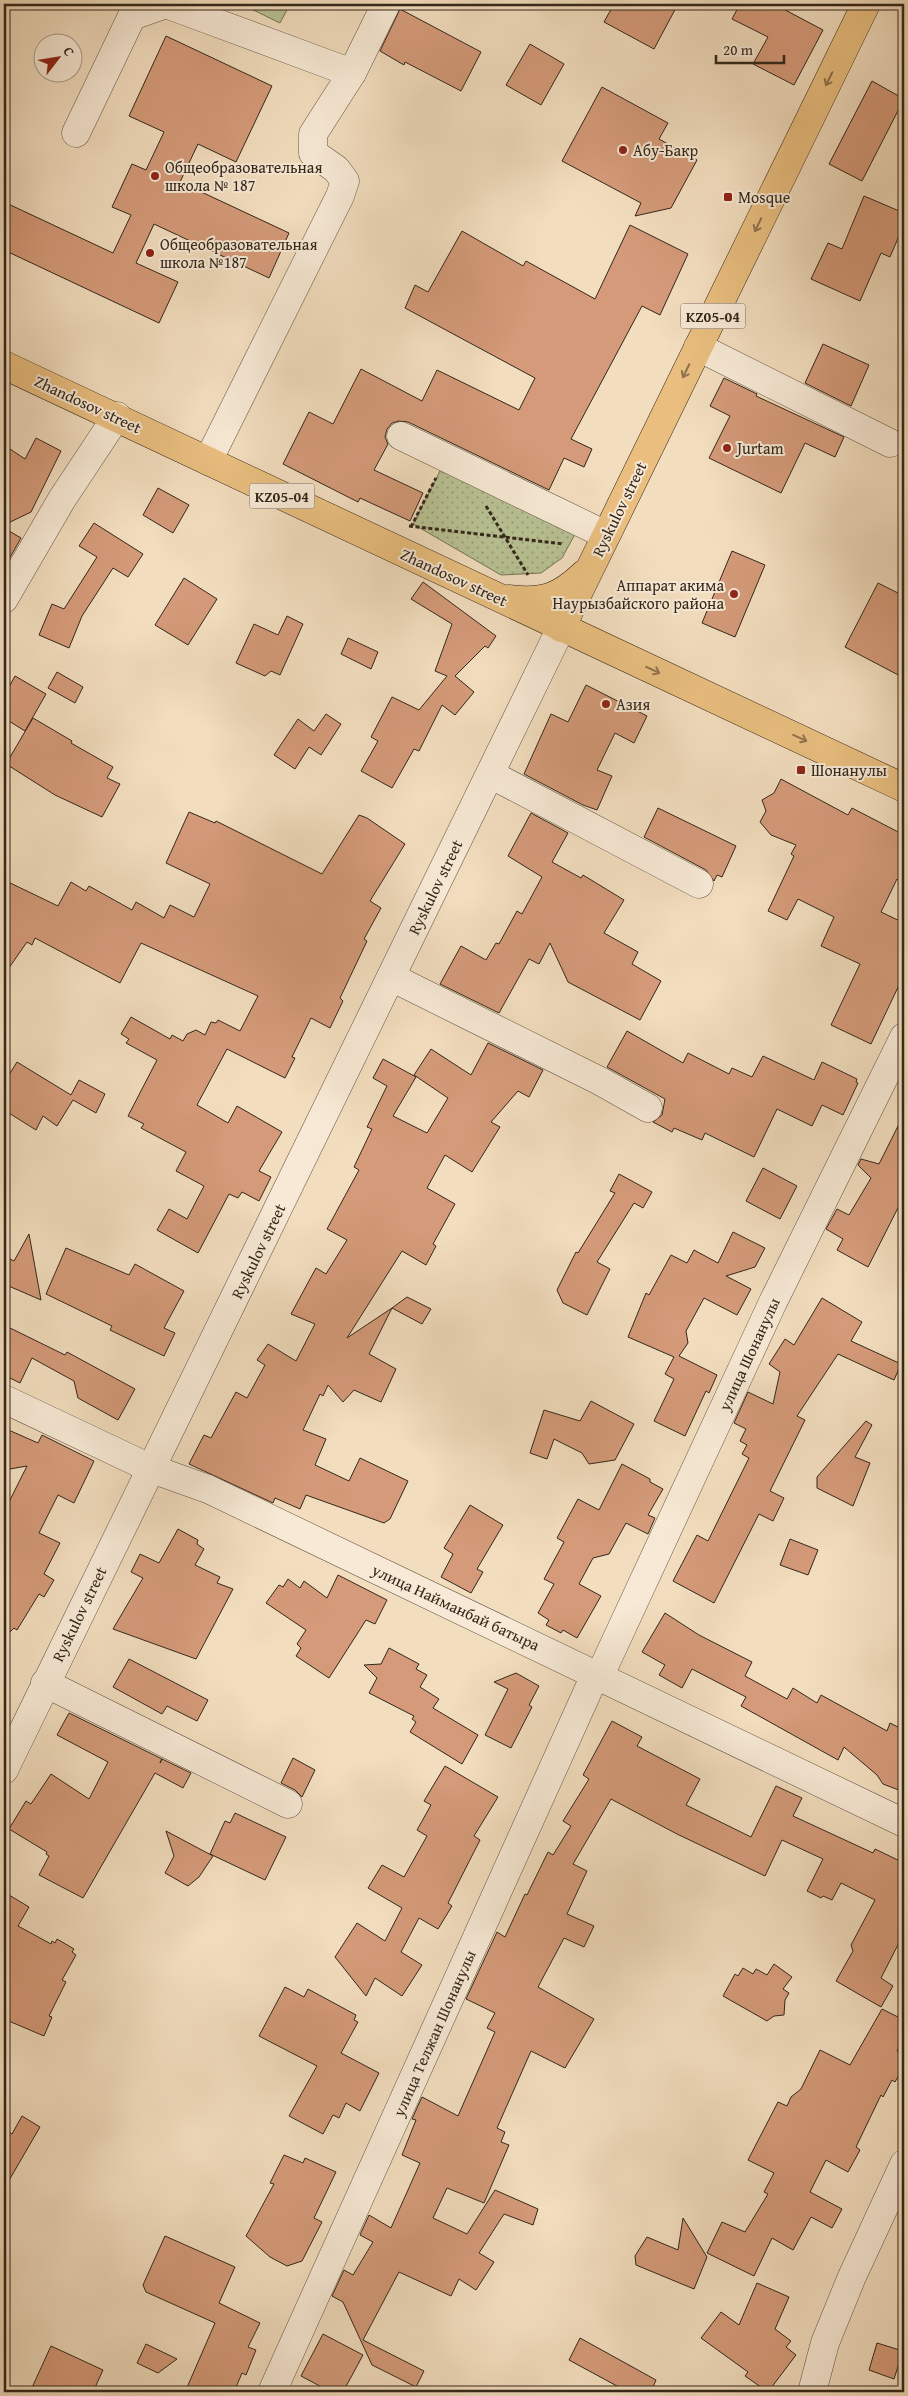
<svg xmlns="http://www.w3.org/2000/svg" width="908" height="2396" viewBox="0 0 908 2396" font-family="'Gentium Book Plus',serif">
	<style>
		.park { fill: url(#park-dots); stroke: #767456 }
		.pitch { fill: #b8c293; stroke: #767456 }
		.building { fill: #d49a79; stroke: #33271a }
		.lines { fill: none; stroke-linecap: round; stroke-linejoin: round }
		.minor-casing { stroke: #635443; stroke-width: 29 }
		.major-casing { stroke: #33271a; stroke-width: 29 }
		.path { stroke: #33271a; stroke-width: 3; stroke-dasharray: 4 2.5; stroke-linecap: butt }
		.minor { stroke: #f7e9d5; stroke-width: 28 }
		.major { stroke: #e9be7f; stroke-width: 28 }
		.oneway { stroke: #8e724c }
		.poi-dot { fill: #8f2418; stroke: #f7e9d5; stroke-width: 2 }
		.labels { text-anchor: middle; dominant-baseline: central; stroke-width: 4; stroke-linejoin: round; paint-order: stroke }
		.shield { fill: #f7e9d5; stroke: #6e6152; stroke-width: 1 }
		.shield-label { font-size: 15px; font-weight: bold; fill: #33271a }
		.poi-label { font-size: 16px; fill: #33271a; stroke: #f7e9d5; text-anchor: start }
		.street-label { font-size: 16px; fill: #33271a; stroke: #f7e9d5 }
	</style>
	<defs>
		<pattern id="park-dots" width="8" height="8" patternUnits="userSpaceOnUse" patternTransform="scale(1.25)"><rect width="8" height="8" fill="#b8c293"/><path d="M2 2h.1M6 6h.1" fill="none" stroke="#969e77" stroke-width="1.8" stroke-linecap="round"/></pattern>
	</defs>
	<rect width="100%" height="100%" fill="#f2ddbe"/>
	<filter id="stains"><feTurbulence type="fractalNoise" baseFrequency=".004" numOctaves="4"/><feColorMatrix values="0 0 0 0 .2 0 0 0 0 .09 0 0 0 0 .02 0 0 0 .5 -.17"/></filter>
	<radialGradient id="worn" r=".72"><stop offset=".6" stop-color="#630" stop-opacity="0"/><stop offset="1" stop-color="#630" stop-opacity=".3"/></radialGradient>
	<path class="park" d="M 444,463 L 580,525 L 562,558 L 541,573 L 501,575 L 413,524 Z"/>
	<path class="pitch" d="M 241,4 L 290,4 L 280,23 Z"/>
	<g class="building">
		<path d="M 614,4 L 678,4 L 654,49 L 604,22 Z"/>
		<path d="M 740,4 L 774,4 L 823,30 L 794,85 L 753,64 L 768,37 L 732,19 Z"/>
		<path d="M 400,9 L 481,52 L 461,91 L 405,62 L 404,65 L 380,51 Z"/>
		<path d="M 166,36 L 272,86 L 236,162 L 198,144 L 180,182 L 289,233 L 269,278 L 154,224 L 136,263 L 178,282 L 159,323 L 4,250 L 4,202 L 113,253 L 131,215 L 112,207 L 132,164 L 146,170 L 164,132 L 129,116 Z"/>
		<path d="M 530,44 L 564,64 L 541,105 L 506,85 Z"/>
		<path d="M 872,81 L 904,99 L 862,181 L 829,164 Z"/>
		<path d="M 602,87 L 668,123 L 659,139 L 697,160 L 671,208 L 635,216 L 641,203 L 562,161 Z"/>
		<path d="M 864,196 L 904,213 L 904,224 L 890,257 L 881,253 L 860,301 L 811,279 L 828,243 L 842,249 Z"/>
		<path d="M 630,225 L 688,254 L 660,315 L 642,306 L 571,439 L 592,449 L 584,467 L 564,458 L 549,490 L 408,422 L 399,421 L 392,423 L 387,429 L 385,437 L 388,444 L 374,470 L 423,493 L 410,521 L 360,498 L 358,502 L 283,464 L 309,412 L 333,424 L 361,369 L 422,401 L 437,370 L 519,410 L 535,378 L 405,308 L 415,285 L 428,292 L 462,231 L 523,266 L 526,261 L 595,299 Z"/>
		<path d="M 823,344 L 869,365 L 851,406 L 805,383 Z"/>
		<path d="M 724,378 L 757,394 L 756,396 L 844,437 L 835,457 L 805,443 L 781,493 L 709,458 L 730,416 L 710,406 Z"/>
		<path d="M 36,438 L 61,451 L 31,512 L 4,525 L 4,445 L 25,459 Z"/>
		<path d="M 158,488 L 189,505 L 173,533 L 143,515 Z"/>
		<path d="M 94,523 L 143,554 L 128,577 L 113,568 L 82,616 L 69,648 L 39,635 L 52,604 L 64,609 L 97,557 L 79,546 Z"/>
		<path d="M 4,528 L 21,538 L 4,568 Z"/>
		<path d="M 732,551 L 765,565 L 735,637 L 702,623 Z"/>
		<path d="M 184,578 L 217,599 L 188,645 L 155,625 Z"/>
		<path d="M 423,582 L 496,636 L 488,648 L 485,646 L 455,676 L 474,692 L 455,715 L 442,705 L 419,751 L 414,749 L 392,788 L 361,771 L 378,741 L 371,737 L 392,697 L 419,710 L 447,676 L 435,671 L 452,624 L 411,599 Z"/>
		<path d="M 878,583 L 904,596 L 904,678 L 845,647 Z"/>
		<path d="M 287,616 L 303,624 L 280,675 L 271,671 L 265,676 L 236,663 L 254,624 L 278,635 Z"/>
		<path d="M 348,638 L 378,652 L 371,669 L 341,654 Z"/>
		<path d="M 57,672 L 83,687 L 75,703 L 48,688 Z"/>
		<path d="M 15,676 L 46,694 L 25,731 L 4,718 L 4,696 Z"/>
		<path d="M 586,685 L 647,716 L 634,743 L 615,733 L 597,770 L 612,776 L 597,810 L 583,805 L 524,774 L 551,714 L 568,722 Z"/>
		<path d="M 326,714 L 341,724 L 321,755 L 309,747 L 295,769 L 274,755 L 298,719 L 314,731 Z"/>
		<path d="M 33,718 L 72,741 L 71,743 L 113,767 L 107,778 L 120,784 L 102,817 L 55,795 L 6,764 Z"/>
		<path d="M 781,779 L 848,815 L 852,808 L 904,835 L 904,883 L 897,879 L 881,912 L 904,923 L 904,985 L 900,983 L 871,1044 L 831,1025 L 860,964 L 821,946 L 834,917 L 798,899 L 787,920 L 768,911 L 794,856 L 791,854 L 796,845 L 771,835 L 760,822 L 766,811 L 762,800 L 774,793 Z"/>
		<path d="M 658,808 L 736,846 L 722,877 L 717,875 L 714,881 L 706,870 L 644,837 Z"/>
		<path d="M 189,812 L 215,823 L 216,821 L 322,874 L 359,815 L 367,818 L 405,844 L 370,901 L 381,908 L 364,939 L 367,941 L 340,998 L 343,1001 L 330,1028 L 311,1018 L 292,1057 L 295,1058 L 285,1078 L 227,1049 L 197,1105 L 228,1123 L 237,1106 L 282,1132 L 259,1171 L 271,1177 L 259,1201 L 242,1192 L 238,1198 L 229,1194 L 198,1253 L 157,1230 L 169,1209 L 187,1219 L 204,1186 L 176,1171 L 186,1152 L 141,1128 L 144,1124 L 128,1116 L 157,1060 L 126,1043 L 129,1039 L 121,1034 L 131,1017 L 170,1039 L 172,1035 L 183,1041 L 187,1034 L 196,1030 L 205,1035 L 211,1022 L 216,1023 L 218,1020 L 240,1031 L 258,996 L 141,943 L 120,983 L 35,938 L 32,945 L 27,942 L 4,975 L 4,916 L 9,904 L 4,901 L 4,880 L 58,906 L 71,882 L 86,891 L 89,886 L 132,910 L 136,902 L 164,918 L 170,905 L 194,917 L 210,884 L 166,863 Z"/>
		<path d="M 531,813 L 568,833 L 552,862 L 581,878 L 583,875 L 624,900 L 604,933 L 638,952 L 632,964 L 661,981 L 640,1020 L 568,982 L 550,943 L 539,964 L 529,959 L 499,1013 L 440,984 L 461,946 L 486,960 L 496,943 L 499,944 L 517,911 L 522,914 L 542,877 L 508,856 Z"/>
		<path d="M 627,1031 L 683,1063 L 688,1053 L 729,1074 L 732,1068 L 752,1077 L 763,1056 L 814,1080 L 822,1062 L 857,1079 L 856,1082 L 858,1083 L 843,1115 L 822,1105 L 812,1126 L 777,1109 L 754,1157 L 705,1133 L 702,1140 L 674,1128 L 672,1132 L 653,1122 L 662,1115 L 665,1099 L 607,1067 Z"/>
		<path d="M 488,1043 L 543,1070 L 529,1097 L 518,1091 L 491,1122 L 500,1127 L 472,1172 L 445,1155 L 427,1188 L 455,1204 L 433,1244 L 436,1246 L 426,1265 L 402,1251 L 347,1338 L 392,1308 L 369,1354 L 396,1369 L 381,1402 L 354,1390 L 343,1402 L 328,1385 L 323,1396 L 320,1394 L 303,1430 L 326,1439 L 315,1465 L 349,1481 L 360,1458 L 408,1481 L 390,1519 L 384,1523 L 306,1495 L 300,1509 L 275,1498 L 273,1503 L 189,1464 L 204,1435 L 211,1438 L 236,1392 L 247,1398 L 265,1365 L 257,1360 L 268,1344 L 296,1361 L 315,1324 L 291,1314 L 316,1268 L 326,1274 L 347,1240 L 327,1229 L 359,1170 L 354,1167 L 372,1129 L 367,1127 L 387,1086 L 373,1078 L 383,1059 L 416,1077 L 393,1116 L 427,1133 L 448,1098 L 414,1075 L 431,1049 L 471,1075 Z"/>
		<path d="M 17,1062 L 71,1095 L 79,1080 L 105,1094 L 96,1113 L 73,1100 L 57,1126 L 43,1116 L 36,1130 L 4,1110 L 4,1083 Z"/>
		<path d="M 904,1114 L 904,1196 L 868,1267 L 837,1250 L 843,1239 L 826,1229 L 837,1209 L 849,1215 L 871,1178 L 858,1165 L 861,1159 L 879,1164 Z"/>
		<path d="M 763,1168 L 797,1186 L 780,1219 L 746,1201 Z"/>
		<path d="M 619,1174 L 652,1192 L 643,1208 L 634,1203 L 597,1262 L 610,1269 L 587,1315 L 563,1303 L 557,1290 L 576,1252 L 578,1253 L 615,1193 L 610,1191 Z"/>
		<path d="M 733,1232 L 765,1248 L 755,1267 L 726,1276 L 751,1289 L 737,1315 L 704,1298 L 686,1331 L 688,1343 L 679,1356 L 717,1375 L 709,1393 L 706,1391 L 685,1436 L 654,1421 L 674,1379 L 665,1374 L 674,1357 L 628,1337 L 646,1293 L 649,1295 L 671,1255 L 687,1263 L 694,1250 L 718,1263 Z"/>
		<path d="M 29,1234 L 41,1300 L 4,1284 L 4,1256 L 14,1261 Z"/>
		<path d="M 66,1248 L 129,1275 L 135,1264 L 184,1291 L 164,1328 L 175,1333 L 164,1356 L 110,1330 L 112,1326 L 46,1294 Z"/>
		<path d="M 407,1297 L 431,1309 L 422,1324 L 392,1308 Z"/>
		<path d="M 822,1298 L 862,1322 L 851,1341 L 901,1364 L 894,1380 L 838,1354 L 797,1416 L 805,1420 L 770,1491 L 784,1498 L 773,1521 L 759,1514 L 714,1603 L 673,1581 L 697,1535 L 708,1541 L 749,1458 L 742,1454 L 747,1445 L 740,1441 L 746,1429 L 734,1423 L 748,1392 L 773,1404 L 780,1372 L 769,1364 L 785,1339 L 794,1345 Z"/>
		<path d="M 4,1325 L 65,1355 L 67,1352 L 135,1389 L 118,1420 L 78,1398 L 74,1381 L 32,1358 L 20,1383 L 4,1375 Z"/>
		<path d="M 591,1401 L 634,1424 L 615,1460 L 589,1464 L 582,1453 L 554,1439 L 547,1459 L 530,1453 L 544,1410 L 580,1421 Z"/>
		<path d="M 866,1421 L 872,1425 L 855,1457 L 870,1463 L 853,1506 L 817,1488 L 817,1477 Z"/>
		<path d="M 4,1428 L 38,1443 L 42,1435 L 94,1461 L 74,1503 L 58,1495 L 39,1533 L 60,1543 L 44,1574 L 54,1580 L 44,1597 L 39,1594 L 17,1630 L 14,1628 L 4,1638 L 4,1512 L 27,1466 L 4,1470 Z"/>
		<path d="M 622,1464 L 650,1479 L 650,1482 L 663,1489 L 648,1515 L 655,1518 L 648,1534 L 626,1523 L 609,1554 L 593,1558 L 579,1584 L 601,1596 L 577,1638 L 563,1630 L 561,1633 L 546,1625 L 549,1620 L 538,1613 L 554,1584 L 544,1579 L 564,1542 L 557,1538 L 578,1499 L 599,1510 Z"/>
		<path d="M 470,1505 L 503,1525 L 477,1569 L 483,1572 L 471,1593 L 441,1577 L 453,1554 L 444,1548 Z"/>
		<path d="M 178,1529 L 198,1540 L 197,1544 L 204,1549 L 195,1565 L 220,1577 L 217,1583 L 233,1589 L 196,1659 L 113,1629 L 143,1578 L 131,1572 L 140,1554 L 159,1563 Z"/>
		<path d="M 790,1539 L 818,1550 L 808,1575 L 780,1565 Z"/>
		<path d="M 338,1575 L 387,1600 L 375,1624 L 366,1620 L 329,1678 L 296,1656 L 301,1648 L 297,1644 L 306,1630 L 266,1603 L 279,1585 L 283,1587 L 288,1579 L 300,1588 L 304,1581 L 327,1598 Z"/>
		<path d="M 665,1613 L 699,1635 L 752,1662 L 745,1676 L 787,1699 L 793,1688 L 817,1703 L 821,1695 L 887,1731 L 890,1723 L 904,1730 L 904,1792 L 883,1784 L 877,1775 L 844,1747 L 838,1760 L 741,1706 L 746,1697 L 692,1669 L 682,1688 L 659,1675 L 665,1665 L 642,1652 Z"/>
		<path d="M 389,1648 L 419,1664 L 416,1669 L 427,1675 L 420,1687 L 439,1699 L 433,1708 L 478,1735 L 462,1764 L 410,1732 L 416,1722 L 412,1719 L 414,1716 L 369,1693 L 377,1678 L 364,1665 L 381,1664 Z"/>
		<path d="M 129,1659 L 208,1700 L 197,1721 L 167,1706 L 162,1714 L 113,1687 Z"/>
		<path d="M 516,1673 L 539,1686 L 529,1705 L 532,1707 L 511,1748 L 485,1735 L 508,1689 L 494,1682 Z"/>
		<path d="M 69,1713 L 162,1759 L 160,1763 L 162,1759 L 191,1773 L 183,1788 L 155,1773 L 83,1898 L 39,1875 L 49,1856 L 46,1854 L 47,1852 L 9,1829 L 26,1801 L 31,1804 L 51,1774 L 89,1799 L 108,1762 L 57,1735 Z"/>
		<path d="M 612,1721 L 642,1737 L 637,1746 L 700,1779 L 686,1805 L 751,1837 L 776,1786 L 802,1798 L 793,1816 L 873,1853 L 875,1849 L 904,1863 L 904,1933 L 881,1978 L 893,1986 L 881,2007 L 836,1981 L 853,1951 L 851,1945 L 875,1900 L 841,1883 L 832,1900 L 823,1896 L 821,1898 L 807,1891 L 823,1859 L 782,1840 L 765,1876 L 677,1834 L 611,1799 L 573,1864 L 587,1871 L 567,1914 L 594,1926 L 584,1947 L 564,1938 L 538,1987 L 594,2019 L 565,2068 L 531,2051 L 497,2128 L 505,2132 L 501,2142 L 509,2145 L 484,2203 L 447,2188 L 433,2218 L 467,2234 L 495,2190 L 538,2209 L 533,2225 L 504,2214 L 479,2253 L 494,2262 L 476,2290 L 459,2279 L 451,2296 L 399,2272 L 363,2340 L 424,2371 L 416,2387 L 372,2365 L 343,2302 L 332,2296 L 344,2270 L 353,2275 L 373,2242 L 360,2235 L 369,2215 L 391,2228 L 420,2163 L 402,2155 L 416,2120 L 412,2119 L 422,2097 L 458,2116 L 495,2032 L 487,2028 L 495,2013 L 466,1999 L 497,1932 L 505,1937 L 525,1894 L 527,1895 L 548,1852 L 553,1855 L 571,1826 L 563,1821 L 589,1779 L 583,1775 Z"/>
		<path d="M 293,1758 L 315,1770 L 302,1797 L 295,1790 L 281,1783 Z"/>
		<path d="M 445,1766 L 498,1797 L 474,1836 L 480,1840 L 448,1903 L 452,1906 L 438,1929 L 419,1918 L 401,1952 L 422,1965 L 402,1996 L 375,1978 L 366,1996 L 335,1957 L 357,1923 L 385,1941 L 402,1908 L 368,1888 L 382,1865 L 404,1877 L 427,1836 L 417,1830 L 431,1805 L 424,1801 Z"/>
		<path d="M 235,1813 L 286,1837 L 265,1880 L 210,1854 L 225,1821 L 230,1823 Z"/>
		<path d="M 166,1831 L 213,1856 L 199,1877 L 188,1886 L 165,1873 L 174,1856 Z"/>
		<path d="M 4,1892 L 29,1907 L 18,1926 L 51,1944 L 52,1941 L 55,1943 L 57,1939 L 74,1949 L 72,1952 L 76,1955 L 62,1980 L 66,1982 L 49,2016 L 52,2017 L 44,2036 L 4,2019 Z"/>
		<path d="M 774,1964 L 792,1977 L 783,1989 L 789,1993 L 785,2000 L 784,2015 L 774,2016 L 767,2021 L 723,1996 L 735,1974 L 738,1976 L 743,1968 L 753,1974 L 756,1969 L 767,1975 Z"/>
		<path d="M 285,1987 L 304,1997 L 308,1989 L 356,2015 L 354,2020 L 358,2022 L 341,2053 L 379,2073 L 360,2111 L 346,2103 L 339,2118 L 333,2115 L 323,2134 L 289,2116 L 317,2066 L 259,2036 Z"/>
		<path d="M 882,2009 L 904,2020 L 904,2037 L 897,2051 L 904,2055 L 904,2066 L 895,2082 L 892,2080 L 883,2097 L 881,2095 L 856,2147 L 860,2150 L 848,2172 L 826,2160 L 810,2192 L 842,2209 L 832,2228 L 811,2217 L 793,2250 L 772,2238 L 754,2276 L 707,2253 L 722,2222 L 745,2232 L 768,2194 L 764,2192 L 774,2173 L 748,2160 L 778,2102 L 787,2106 L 791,2097 L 801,2089 L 820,2050 L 850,2065 Z"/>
		<path d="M 22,2116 L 40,2127 L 4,2189 L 4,2129 L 12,2134 Z"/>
		<path d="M 284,2155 L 303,2163 L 305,2158 L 336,2172 L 314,2218 L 322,2222 L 302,2261 L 287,2266 L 270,2257 L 246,2236 L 274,2184 L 270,2183 Z"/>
		<path d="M 683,2218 L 707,2257 L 694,2289 L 636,2265 L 635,2256 L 647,2237 L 678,2250 Z"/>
		<path d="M 165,2236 L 235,2267 L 219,2303 L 260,2323 L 248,2347 L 256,2350 L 246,2375 L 242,2373 L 234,2392 L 185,2392 L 215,2323 L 146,2292 L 143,2285 Z"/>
		<path d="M 757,2283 L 789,2297 L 775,2329 L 791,2341 L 786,2347 L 796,2355 L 768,2392 L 745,2376 L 748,2372 L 701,2338 L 721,2312 L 739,2325 Z"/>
		<path d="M 323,2334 L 363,2355 L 343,2392 L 331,2392 L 301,2376 Z"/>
		<path d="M 580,2338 L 656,2380 L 651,2392 L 628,2392 L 569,2360 Z"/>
		<path d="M 877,2343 L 903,2351 L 894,2379 L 869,2370 Z"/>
		<path d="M 146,2344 L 177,2359 L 158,2373 L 137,2363 Z"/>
		<path d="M 51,2346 L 103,2370 L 93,2392 L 30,2392 Z"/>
	</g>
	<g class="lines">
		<g class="minor-casing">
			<g id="minor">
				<path d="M 76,133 L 132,16 L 166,4 L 352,73"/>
				<path d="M 698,347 L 890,443"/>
				<path d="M 401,436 L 606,535"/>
				<path d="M 208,461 L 340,196 L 345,181 L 336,169 L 313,153 L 313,134 L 352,73 L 386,4"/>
				<path d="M 4,599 L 62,499 L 117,416"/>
				<path d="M 490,774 L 699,884"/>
				<path d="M 391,977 L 600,1081 L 648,1108"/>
				<path d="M 4,1399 L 152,1469 L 208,1489 L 904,1823"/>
				<path d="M 600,1675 L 773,1302 L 904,1037"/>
				<path d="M 45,1683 L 288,1804"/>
				<path d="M 4,1770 L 561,628"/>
				<path d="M 272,2392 L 596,1673"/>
				<path d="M 812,2392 L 825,2343 L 851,2279 L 904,2164"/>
			</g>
		</g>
		<g class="major-casing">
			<g id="major">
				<path d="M 4,365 L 904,788"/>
				<path d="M 508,599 C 543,603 559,598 584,574"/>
				<path d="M 561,628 L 866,4"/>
			</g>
		</g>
		<g class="path">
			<path d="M 486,506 L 528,575"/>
			<path d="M 409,526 L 564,544"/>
			<path d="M 411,527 L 436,478"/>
		</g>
		<use href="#minor" class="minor"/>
		<use href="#major" class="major"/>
	</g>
	<defs><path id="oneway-shaft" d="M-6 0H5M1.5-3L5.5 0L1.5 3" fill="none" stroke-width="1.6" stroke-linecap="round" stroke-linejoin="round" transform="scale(1.25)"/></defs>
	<g class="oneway">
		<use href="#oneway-shaft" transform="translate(829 79) rotate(116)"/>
		<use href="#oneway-shaft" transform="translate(758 225) rotate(116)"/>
		<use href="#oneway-shaft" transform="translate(686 371) rotate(116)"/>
		<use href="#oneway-shaft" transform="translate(653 670) rotate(25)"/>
		<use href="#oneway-shaft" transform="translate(800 738) rotate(25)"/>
	</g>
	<g class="poi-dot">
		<circle cx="623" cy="150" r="5"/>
		<circle cx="155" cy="176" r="5"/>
		<rect x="723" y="192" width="10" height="10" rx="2.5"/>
		<circle cx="150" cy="253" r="5"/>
		<circle cx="727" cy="448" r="5"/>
		<circle cx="734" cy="594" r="5"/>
		<circle cx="606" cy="704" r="5"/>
		<rect x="796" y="765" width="10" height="10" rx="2.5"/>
	</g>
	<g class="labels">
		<g class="shield">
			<rect x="680.5" y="303.5" width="65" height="25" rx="4"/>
			<rect x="249.5" y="483.5" width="65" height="25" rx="4"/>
		</g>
		<g class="shield-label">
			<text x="713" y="316">KZ05-04</text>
			<text x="282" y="496">KZ05-04</text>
		</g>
		<g class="poi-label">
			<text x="633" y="150">Абу-Бакр</text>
			<text x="165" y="167">Общеобразовательная<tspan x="165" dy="18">школа № 187</tspan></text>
			<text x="738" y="197">Mosque</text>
			<text x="160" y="244">Общеобразовательная<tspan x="160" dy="18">школа №187</tspan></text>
			<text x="737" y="448">Jurtam</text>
			<text x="724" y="585" text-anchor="end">Аппарат акима<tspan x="724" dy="18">Наурызбайского района</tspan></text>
			<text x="616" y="704">Азия</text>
			<text x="811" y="770">Шонанулы</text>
		</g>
		<g class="street-label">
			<text transform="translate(88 404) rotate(25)">Zhandosov street</text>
			<text transform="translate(619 509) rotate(-64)">Ryskulov street</text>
			<text transform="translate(454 577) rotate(25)">Zhandosov street</text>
			<text transform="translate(435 887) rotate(-64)">Ryskulov street</text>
			<text transform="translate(258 1251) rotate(-64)">Ryskulov street</text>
			<text transform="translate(749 1354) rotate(-65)">улица Шонанулы</text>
			<text transform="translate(456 1607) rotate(25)">улица Найманбай батыра</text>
			<text transform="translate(79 1614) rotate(-64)">Ryskulov street</text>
			<text transform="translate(434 2033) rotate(-66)">улица Телжан Шонанулы</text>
		</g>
	</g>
	<rect width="908" height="2396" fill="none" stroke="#f2ddbe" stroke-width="20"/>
	<rect x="5" y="5" width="898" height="2386" fill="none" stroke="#33271a" stroke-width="2.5"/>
	<rect x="10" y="10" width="888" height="2376" fill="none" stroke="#33271a"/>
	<g transform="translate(58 58) rotate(59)"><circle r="24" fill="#f7e9d5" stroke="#a99b8a"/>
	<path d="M0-4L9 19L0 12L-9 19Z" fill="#8f2418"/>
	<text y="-8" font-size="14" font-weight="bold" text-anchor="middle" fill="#33271a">С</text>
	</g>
	<path d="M716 55v8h68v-8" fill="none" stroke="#33271a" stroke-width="2.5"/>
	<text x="723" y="55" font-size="15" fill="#33271a" stroke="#f7e9d5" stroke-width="4" paint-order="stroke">20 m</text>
	<rect width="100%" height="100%" filter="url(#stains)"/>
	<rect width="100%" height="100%" fill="url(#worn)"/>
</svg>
